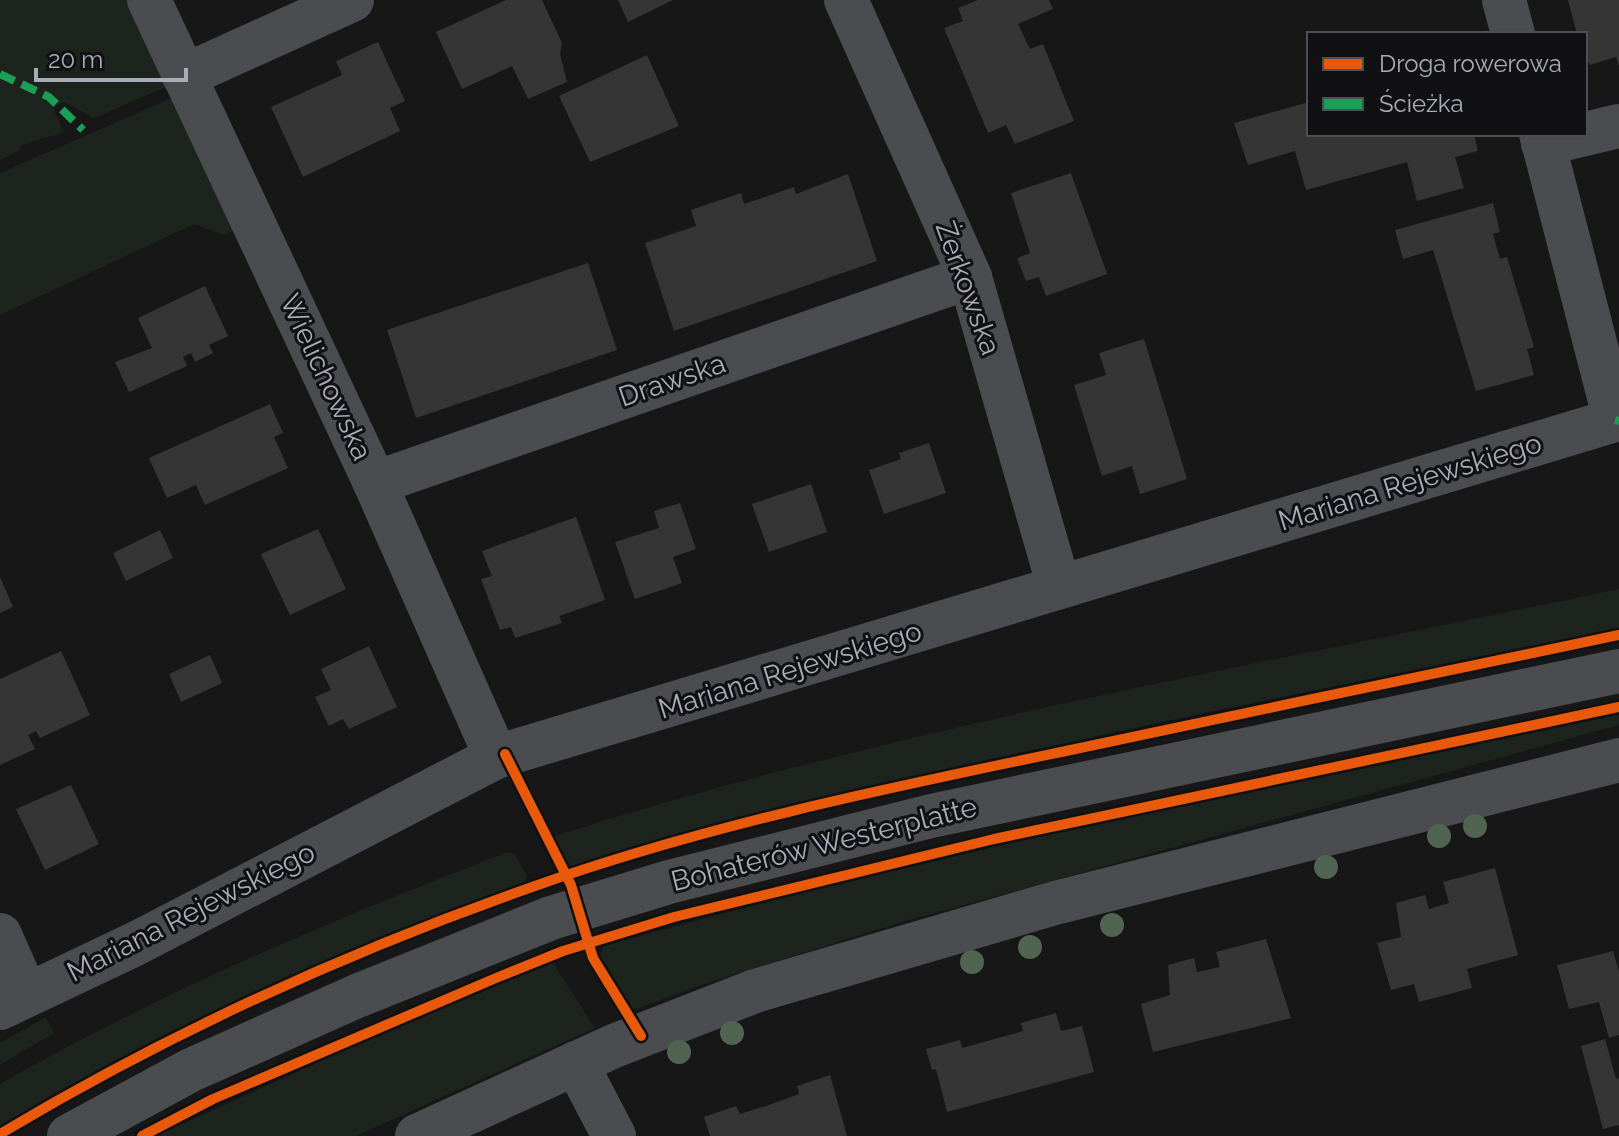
<svg xmlns="http://www.w3.org/2000/svg" width="1619" height="1136" viewBox="0 0 1619 1136" font-family="Raleway,sans-serif">
	<style>
		.green { fill: #1d241e }
		.building { fill: #353536 }
		.lines { fill: none; stroke-linecap: round; stroke-linejoin: round }
		.street { stroke: #4b4c50; stroke-width: 44 }
		.quiet { stroke: #1a9f57; stroke-width: 8; stroke-dasharray: 16 8; stroke-linecap: butt }
		.cycleway-casing { stroke: #111113; stroke-width: 15 }
		.cycleway { stroke: #e8590c; stroke-width: 10 }
		.tree { fill: #506451 }
		.labels { text-anchor: middle; dominant-baseline: central; stroke-width: 6; stroke-linejoin: round; paint-order: stroke }
		.street-label { font-size: 28px; fill: #a8adb8; stroke: #111113 }
	</style>
	<rect width="100%" height="100%" fill="#171717"/>
	<g class="green">
		<path d="M 0,0 L 128,0 L 168,86 L 94,118 L 64,102 L 53,108 L 64,132 L 20,146 L 21,150 L 0,160 Z"/>
		<path d="M 174,97 L 236,230 L 224,235 L 194,224 L 0,315 L 0,173 Z"/>
		<path d="M 1619,589 L 1619,628 C 1268,701 915,766 571,867 L 552,837 C 900,726 1262,664 1619,589 Z"/>
		<path d="M 1619,714 L 1619,725 L 902,922 L 701,985 L 637,1009 L 629,1007 L 600,956 L 604,946 C 938,852 1279,784 1619,714 Z"/>
		<path d="M 508,852 L 515,854 L 527,877 L 524,883 C 344,950 166,1028 0,1127 L 0,1084 C 162,991 334,919 508,852 Z"/>
		<path d="M 553,963 L 595,1028 L 356,1136 L 156,1136 L 428,1012 Z"/>
		<path d="M 46,1017 L 54,1033 L 0,1065 L 0,1043 Z"/>
	</g>
	<g class="building">
		<path d="M 506,0 L 542,0 L 562,43 L 560,54 L 567,82 L 528,99 L 512,66 L 462,89 L 436,32 Z"/>
		<path d="M 618,0 L 673,0 L 628,22 Z"/>
		<path d="M 978,0 L 1049,0 L 1053,9 L 1018,24 L 1030,49 L 1043,44 L 1074,121 L 1015,144 L 1006,125 L 988,133 L 944,28 L 963,21 L 958,8 Z"/>
		<path d="M 1568,0 L 1619,0 L 1619,66 L 1616,57 L 1590,65 L 1585,55 L 1585,34 L 1577,34 Z"/>
		<path d="M 378,42 L 405,101 L 390,108 L 400,131 L 303,177 L 271,107 L 342,75 L 336,61 Z"/>
		<path d="M 647,55 L 679,126 L 590,162 L 559,96 Z"/>
		<path d="M 1309,102 L 1309,134 L 1474,134 L 1478,151 L 1455,157 L 1464,188 L 1417,201 L 1407,162 L 1306,190 L 1295,151 L 1248,165 L 1234,123 Z"/>
		<path d="M 1071,173 L 1107,274 L 1046,296 L 1039,277 L 1026,281 L 1017,258 L 1030,253 L 1011,193 Z"/>
		<path d="M 848,174 L 877,261 L 674,331 L 645,243 L 696,226 L 691,210 L 741,193 L 744,204 L 794,187 L 796,194 Z"/>
		<path d="M 1493,203 L 1500,232 L 1493,234 L 1500,259 L 1507,257 L 1534,347 L 1527,349 L 1534,375 L 1476,391 L 1433,250 L 1403,259 L 1395,230 Z"/>
		<path d="M 588,263 L 617,350 L 416,418 L 387,330 Z"/>
		<path d="M 205,286 L 228,336 L 209,345 L 213,353 L 195,362 L 191,353 L 183,357 L 187,366 L 129,392 L 115,362 L 152,348 L 138,318 Z"/>
		<path d="M 1144,339 L 1187,479 L 1140,494 L 1132,466 L 1102,476 L 1074,385 L 1106,375 L 1099,353 Z"/>
		<path d="M 270,404 L 283,433 L 274,437 L 288,468 L 205,505 L 196,485 L 167,498 L 149,458 Z"/>
		<path d="M 929,443 L 946,493 L 884,514 L 869,470 L 901,459 L 899,453 Z"/>
		<path d="M 811,484 L 827,532 L 769,552 L 752,504 Z"/>
		<path d="M 680,503 L 696,549 L 673,557 L 682,583 L 635,599 L 615,542 L 659,528 L 654,511 Z"/>
		<path d="M 576,517 L 605,600 L 559,616 L 562,623 L 515,638 L 511,627 L 500,630 L 481,579 L 492,576 L 482,551 Z"/>
		<path d="M 318,529 L 346,589 L 290,615 L 261,554 Z"/>
		<path d="M 160,530 L 173,558 L 126,581 L 113,553 Z"/>
		<path d="M 0,577 L 13,607 L 0,613 Z"/>
		<path d="M 369,646 L 397,707 L 349,729 L 343,719 L 329,726 L 315,697 L 331,690 L 321,669 Z"/>
		<path d="M 61,651 L 90,715 L 40,738 L 36,731 L 28,735 L 35,749 L 0,765 L 0,679 Z"/>
		<path d="M 210,655 L 222,683 L 181,702 L 169,674 Z"/>
		<path d="M 71,785 L 99,844 L 45,870 L 16,809 Z"/>
		<path d="M 1495,868 L 1518,955 L 1467,969 L 1472,988 L 1419,1002 L 1414,984 L 1391,990 L 1377,943 L 1401,937 L 1396,903 L 1425,895 L 1429,909 L 1449,903 L 1443,882 Z"/>
		<path d="M 1266,939 L 1291,1018 L 1153,1052 L 1141,1004 L 1170,995 L 1168,965 L 1194,958 L 1197,972 L 1220,967 L 1216,952 Z"/>
		<path d="M 1613,951 L 1619,972 L 1619,1035 L 1609,1038 L 1599,1002 L 1569,1009 L 1557,965 Z"/>
		<path d="M 1056,1013 L 1061,1031 L 1082,1026 L 1094,1072 L 947,1112 L 936,1069 L 932,1070 L 926,1049 L 960,1040 L 962,1048 L 1023,1031 L 1021,1023 Z"/>
		<path d="M 1605,1039 L 1616,1079 L 1619,1078 L 1619,1125 L 1603,1129 L 1581,1046 Z"/>
		<path d="M 830,1075 L 847,1136 L 710,1136 L 704,1117 L 736,1106 L 740,1114 L 769,1105 L 799,1094 L 797,1086 Z"/>
	</g>
	<g class="lines">
		<g class="street">
			<path d="M 149,0 L 375,483 L 496,757"/>
			<path d="M 846,0 L 970,277 L 1059,587"/>
			<path d="M 1504,0 L 1513,34"/>
			<path d="M 184,76 L 352,0"/>
			<path d="M 1543,144 L 1619,126"/>
			<path d="M 375,483 L 970,277"/>
			<path d="M 0,935 L 26,994"/>
			<path d="M 0,1008 L 135,944 L 496,757 L 1615,420 L 1541,134"/>
			<path d="M 576,1063 L 614,1136"/>
			<path d="M 69,1136 L 191,1070 L 357,996 L 551,918 L 669,882 L 931,816 L 1619,671"/>
			<path d="M 417,1136 L 614,1046 L 755,991 L 1055,903 L 1619,760"/>
		</g>
		<g class="quiet">
			<path d="M 0,74 L 49,97 L 83,130"/>
			<path d="M 1615,420 L 1619,421"/>
		</g>
		<g class="cycleway-casing">
			<g id="cycleway">
				<path d="M 505,754 L 571,885 L 593,958 L 641,1036"/>
				<path d="M 0,1134 C 167,1034 352,950 535,886 C 707,825 888,788 1066,751 C 1250,712 1435,673 1619,635"/>
				<path d="M 142,1136 L 213,1099 L 496,978 L 563,951 L 674,917 L 994,839 L 1619,707"/>
			</g>
		</g>
		<use href="#cycleway" class="cycleway"/>
	</g>
	<g class="tree">
		<circle cx="1475" cy="826" r="12"/>
		<circle cx="1439" cy="836" r="12"/>
		<circle cx="1326" cy="867" r="12"/>
		<circle cx="1112" cy="925" r="12"/>
		<circle cx="1030" cy="947" r="12"/>
		<circle cx="972" cy="962" r="12"/>
		<circle cx="732" cy="1033" r="12"/>
		<circle cx="679" cy="1052" r="12"/>
	</g>
	<g class="labels">
		<g class="street-label">
			<text transform="translate(968 288) rotate(70)">Żerkowska</text>
			<text transform="translate(326 377) rotate(65)">Wielichowska</text>
			<text transform="translate(672 380) rotate(-19)">Drawska</text>
			<text transform="translate(1410 482) rotate(-17)">Mariana Rejewskiego</text>
			<text transform="translate(790 670) rotate(-17)">Mariana Rejewskiego</text>
			<text transform="translate(824 844) rotate(-14)">Bohaterów Westerplatte</text>
			<text transform="translate(191 912) rotate(-27)">Mariana Rejewskiego</text>
		</g>
	</g>
	<rect x="1307" y="32" width="280" height="104" fill="#111113" stroke="#4d4f55" stroke-width="2"/>
	<rect x="1323" y="58" width="40" height="12" fill="#e8590c" stroke="#4d4f55" stroke-width="2"/>
	<text x="1379" y="72" font-size="24" fill="#a8adb8">Droga rowerowa</text>
	<rect x="1323" y="98" width="40" height="12" fill="#1a9f57" stroke="#4d4f55" stroke-width="2"/>
	<text x="1379" y="112" font-size="24" fill="#a8adb8">Ścieżka</text>
	<path d="M36 68v12h150v-12" fill="none" stroke="#a8adb8" stroke-width="4"/>
	<text x="48" y="68" font-size="24" fill="#a8adb8" stroke="#111113" stroke-width="6" paint-order="stroke">20 m</text>
</svg>
